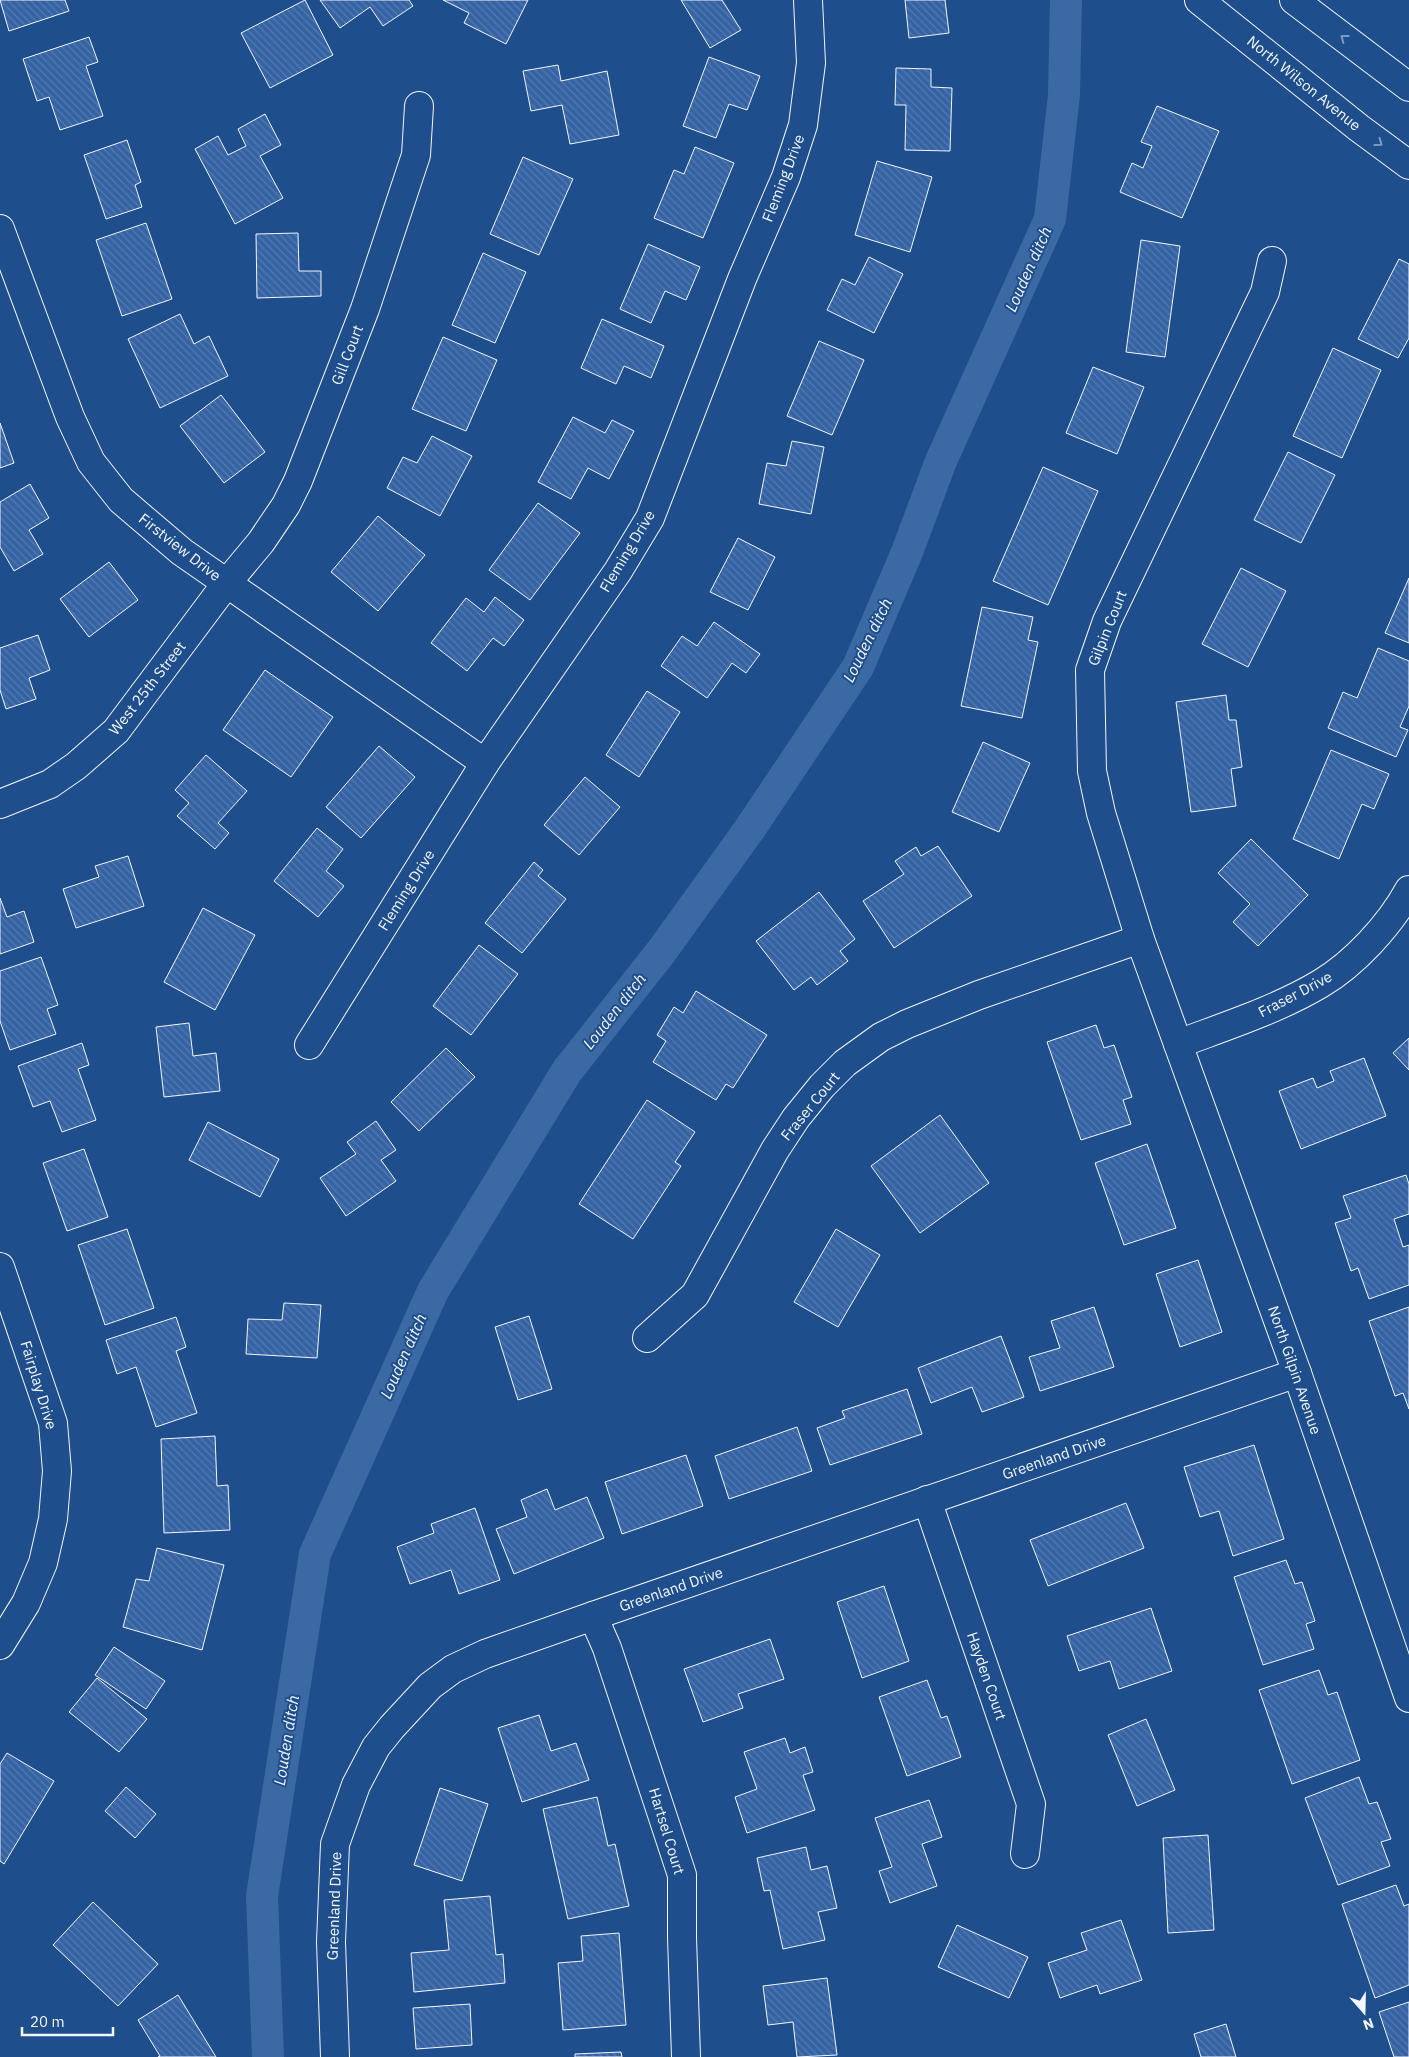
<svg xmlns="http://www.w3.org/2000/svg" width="1409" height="2057" viewBox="0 0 1409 2057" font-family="'IBM Plex Sans',sans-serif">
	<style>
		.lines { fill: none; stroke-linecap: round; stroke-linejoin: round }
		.canal { stroke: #3b69a3; stroke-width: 32 }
		.building { fill: url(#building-back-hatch); stroke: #f2f6ff }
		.minor-casing { stroke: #f2f6ff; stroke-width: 30 }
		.major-casing { stroke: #f2f6ff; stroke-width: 30 }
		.minor { stroke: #1f4e8c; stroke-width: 28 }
		.major { stroke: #1f4e8c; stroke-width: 28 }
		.oneway { stroke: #7e9ac0 }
		.labels { text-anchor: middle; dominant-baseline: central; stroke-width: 4; stroke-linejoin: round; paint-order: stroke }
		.street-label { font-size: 15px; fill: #f2f6ff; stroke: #1f4e8c }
		.water-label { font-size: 16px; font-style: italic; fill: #f2f6ff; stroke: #1f4e8c }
	</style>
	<defs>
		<pattern id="building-back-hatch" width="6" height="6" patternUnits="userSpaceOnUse" patternTransform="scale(1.25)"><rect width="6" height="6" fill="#3563a3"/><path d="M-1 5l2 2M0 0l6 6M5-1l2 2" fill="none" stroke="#537ab1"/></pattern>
	</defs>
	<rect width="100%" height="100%" fill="#1f4e8c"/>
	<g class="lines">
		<path class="canal" d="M 268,2057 L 262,1896 L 315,1554 L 433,1291 L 567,1071 L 661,952 L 749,830 L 858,667 L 907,552 L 941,461 L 1050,219 L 1064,95 L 1066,0"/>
	</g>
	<g class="building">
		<path d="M 0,0 L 65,0 L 69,11 L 9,31 Z"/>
		<path d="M 305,0 L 333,55 L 270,88 L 241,33 Z"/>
		<path d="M 320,0 L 409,0 L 413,6 L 383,26 L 370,7 L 340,28 Z"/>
		<path d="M 443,0 L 528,0 L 506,44 L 464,23 L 469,13 Z"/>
		<path d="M 681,0 L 722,0 L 741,30 L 710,48 Z"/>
		<path d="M 905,0 L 945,0 L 949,33 L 909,38 Z"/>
		<path d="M 89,37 L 98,62 L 86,66 L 103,116 L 60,130 L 49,97 L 37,101 L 23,59 Z"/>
		<path d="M 709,57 L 760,76 L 747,110 L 729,104 L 716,138 L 683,126 Z"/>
		<path d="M 558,65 L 561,81 L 607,71 L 619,135 L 570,144 L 562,105 L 531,111 L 523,71 Z"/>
		<path d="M 896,68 L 931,69 L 931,87 L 952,88 L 950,151 L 905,150 L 906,105 L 895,105 Z"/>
		<path d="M 1157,106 L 1219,131 L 1182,218 L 1120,192 L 1132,163 L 1143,168 L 1152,146 L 1141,142 Z"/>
		<path d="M 265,114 L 281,145 L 260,156 L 283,198 L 235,224 L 195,149 L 218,136 L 228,155 L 246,146 L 238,129 Z"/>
		<path d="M 127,140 L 141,182 L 135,185 L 142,207 L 106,219 L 84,155 Z"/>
		<path d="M 695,147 L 734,163 L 703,238 L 654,218 L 674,170 L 684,174 Z"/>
		<path d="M 523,157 L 573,179 L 539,255 L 490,234 Z"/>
		<path d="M 877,161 L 932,177 L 910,252 L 855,235 Z"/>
		<path d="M 146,223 L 172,299 L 122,316 L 96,240 Z"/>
		<path d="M 298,233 L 299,271 L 321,271 L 321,296 L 257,298 L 256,234 Z"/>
		<path d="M 1141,240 L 1180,246 L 1165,357 L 1126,352 Z"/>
		<path d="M 648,244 L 700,267 L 686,300 L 665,291 L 651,323 L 620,309 Z"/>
		<path d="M 483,253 L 526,272 L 495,343 L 452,325 Z"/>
		<path d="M 869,257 L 903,274 L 874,333 L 827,310 L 842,279 L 855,285 Z"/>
		<path d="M 1399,259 L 1409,264 L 1409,338 L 1398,358 L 1358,339 Z"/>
		<path d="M 180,314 L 194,344 L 209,336 L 228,376 L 160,408 L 128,339 Z"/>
		<path d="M 602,319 L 664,346 L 651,378 L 624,366 L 616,384 L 581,368 Z"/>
		<path d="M 443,337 L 497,360 L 466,431 L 412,409 Z"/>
		<path d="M 819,341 L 864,360 L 832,435 L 787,416 Z"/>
		<path d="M 1333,348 L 1381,370 L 1342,458 L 1293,436 Z"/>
		<path d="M 1093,367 L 1144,387 L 1117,454 L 1066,433 Z"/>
		<path d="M 221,395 L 265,452 L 224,483 L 180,426 Z"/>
		<path d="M 573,417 L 605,433 L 612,420 L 634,431 L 609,479 L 588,468 L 571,499 L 538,482 Z"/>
		<path d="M 0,423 L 14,463 L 0,468 Z"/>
		<path d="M 432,436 L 472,456 L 440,516 L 387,488 L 403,457 L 417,463 Z"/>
		<path d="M 792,441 L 824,447 L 811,514 L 759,504 L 767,463 L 786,466 Z"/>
		<path d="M 1288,452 L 1335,475 L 1301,543 L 1254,520 Z"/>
		<path d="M 1043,467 L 1098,491 L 1048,605 L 993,581 Z"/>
		<path d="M 30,484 L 49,518 L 29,530 L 43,554 L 14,571 L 0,547 L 0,502 Z"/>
		<path d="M 538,503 L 580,533 L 530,600 L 489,570 Z"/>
		<path d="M 378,516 L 425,555 L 378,611 L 331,572 Z"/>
		<path d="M 738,538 L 775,557 L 748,610 L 710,592 Z"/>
		<path d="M 109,562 L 138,600 L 89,637 L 60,599 Z"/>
		<path d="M 1241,568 L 1286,591 L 1248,667 L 1202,644 Z"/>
		<path d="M 1409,578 L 1409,643 L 1385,633 Z"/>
		<path d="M 495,597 L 524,620 L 504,646 L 493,638 L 467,671 L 431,643 L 466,598 L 484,612 Z"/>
		<path d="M 982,607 L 1033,617 L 1028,640 L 1038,642 L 1022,718 L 961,706 Z"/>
		<path d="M 714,622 L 760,654 L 746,673 L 732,663 L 707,698 L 661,666 L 682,636 L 697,646 Z"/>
		<path d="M 38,635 L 50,670 L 29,678 L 36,699 L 6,709 L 0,690 L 0,648 Z"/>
		<path d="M 1378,648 L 1409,661 L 1409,706 L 1400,727 L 1408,730 L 1396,757 L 1328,728 L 1343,692 L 1357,698 Z"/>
		<path d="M 265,670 L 333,717 L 291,777 L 223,730 Z"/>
		<path d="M 647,691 L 680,712 L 639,777 L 606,755 Z"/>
		<path d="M 1226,695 L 1229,720 L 1236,720 L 1242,767 L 1231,769 L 1236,806 L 1191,812 L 1176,702 Z"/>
		<path d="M 983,742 L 1030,763 L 999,832 L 952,812 Z"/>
		<path d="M 379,746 L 415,777 L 361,838 L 326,807 Z"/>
		<path d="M 1331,750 L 1389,774 L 1374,809 L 1362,804 L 1339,859 L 1293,839 Z"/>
		<path d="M 206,755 L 247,791 L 218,823 L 229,833 L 215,849 L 177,816 L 189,803 L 175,790 Z"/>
		<path d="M 585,777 L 620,807 L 579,855 L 544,825 Z"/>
		<path d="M 317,828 L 343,849 L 326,871 L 344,886 L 318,917 L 274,881 Z"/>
		<path d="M 1251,839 L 1308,895 L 1258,946 L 1233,922 L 1250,904 L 1218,873 Z"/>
		<path d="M 938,846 L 972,896 L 894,948 L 863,901 L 904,874 L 895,861 L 916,847 L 921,856 Z"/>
		<path d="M 128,856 L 144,906 L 76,928 L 63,889 L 99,877 L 95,866 Z"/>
		<path d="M 534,862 L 543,870 L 538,876 L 566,899 L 522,953 L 485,923 Z"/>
		<path d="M 819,892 L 855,939 L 840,951 L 848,961 L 817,985 L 811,977 L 794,990 L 756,941 Z"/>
		<path d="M 0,898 L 7,917 L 24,911 L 34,942 L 0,954 Z"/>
		<path d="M 203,908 L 255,935 L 215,1010 L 164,982 Z"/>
		<path d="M 479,945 L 518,974 L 471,1035 L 433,1006 Z"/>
		<path d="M 41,957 L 58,1005 L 47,1009 L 56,1034 L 10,1050 L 0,1021 L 0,971 Z"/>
		<path d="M 696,991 L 767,1035 L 733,1088 L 726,1084 L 716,1100 L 653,1062 L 666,1041 L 657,1035 L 674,1007 L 683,1013 Z"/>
		<path d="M 189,1023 L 193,1056 L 216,1053 L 220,1091 L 164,1097 L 156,1027 Z"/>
		<path d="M 1096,1025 L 1104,1048 L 1114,1045 L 1132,1097 L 1123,1100 L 1131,1124 L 1081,1140 L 1047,1042 Z"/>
		<path d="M 1409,1038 L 1409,1070 L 1393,1053 Z"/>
		<path d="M 82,1043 L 89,1065 L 78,1069 L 96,1120 L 62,1132 L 50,1101 L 33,1107 L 18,1066 Z"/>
		<path d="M 446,1048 L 475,1077 L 419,1131 L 391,1102 Z"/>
		<path d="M 1364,1058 L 1386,1116 L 1301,1149 L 1279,1091 L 1313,1078 L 1317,1088 L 1334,1081 L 1330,1071 Z"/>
		<path d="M 647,1100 L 695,1132 L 675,1162 L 681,1166 L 633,1239 L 579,1204 Z"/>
		<path d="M 940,1115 L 989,1183 L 920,1233 L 871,1166 Z"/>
		<path d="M 376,1121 L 396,1150 L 381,1160 L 396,1181 L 346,1216 L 320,1178 L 356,1154 L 347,1142 Z"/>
		<path d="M 208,1122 L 279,1159 L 260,1197 L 189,1160 Z"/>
		<path d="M 1147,1144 L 1176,1228 L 1124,1245 L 1095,1163 Z"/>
		<path d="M 84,1149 L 108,1217 L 67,1231 L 43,1163 Z"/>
		<path d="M 1406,1175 L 1409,1184 L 1409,1214 L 1394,1219 L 1403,1247 L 1409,1245 L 1409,1285 L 1369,1299 L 1358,1268 L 1351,1271 L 1335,1223 L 1351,1218 L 1343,1196 Z"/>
		<path d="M 127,1229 L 154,1308 L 105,1325 L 78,1245 Z"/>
		<path d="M 836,1229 L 880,1255 L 838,1327 L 794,1302 Z"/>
		<path d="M 1198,1260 L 1222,1332 L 1180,1347 L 1156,1274 Z"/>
		<path d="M 284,1303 L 321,1305 L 317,1358 L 246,1354 L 248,1319 L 282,1320 Z"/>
		<path d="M 1094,1307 L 1114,1367 L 1040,1391 L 1029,1357 L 1060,1348 L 1051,1321 Z"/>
		<path d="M 1409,1307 L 1409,1409 L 1403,1393 L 1395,1396 L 1369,1321 Z"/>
		<path d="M 529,1316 L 552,1389 L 518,1400 L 495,1327 Z"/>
		<path d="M 176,1317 L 186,1347 L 176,1351 L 197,1413 L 156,1427 L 136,1367 L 117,1374 L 106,1340 Z"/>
		<path d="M 1001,1336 L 1024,1397 L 982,1412 L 972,1387 L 931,1403 L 918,1368 Z"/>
		<path d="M 907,1389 L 922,1434 L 830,1465 L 817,1428 L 845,1418 L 842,1411 Z"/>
		<path d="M 797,1427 L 812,1471 L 729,1499 L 715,1456 Z"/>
		<path d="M 215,1436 L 217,1486 L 228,1485 L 230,1530 L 164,1533 L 161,1439 Z"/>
		<path d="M 1254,1445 L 1284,1539 L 1233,1556 L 1219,1511 L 1200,1517 L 1184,1467 Z"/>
		<path d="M 686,1455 L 703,1506 L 622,1534 L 605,1482 Z"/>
		<path d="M 547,1489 L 555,1510 L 587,1497 L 604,1538 L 514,1574 L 496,1529 L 527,1517 L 521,1500 Z"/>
		<path d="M 1126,1503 L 1144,1548 L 1048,1586 L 1030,1540 Z"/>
		<path d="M 475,1508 L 500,1580 L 459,1594 L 451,1570 L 410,1584 L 397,1547 L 434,1533 L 431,1524 Z"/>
		<path d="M 157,1548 L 224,1565 L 202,1650 L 123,1627 L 136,1579 L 149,1581 Z"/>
		<path d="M 1286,1560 L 1295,1584 L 1302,1582 L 1315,1621 L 1306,1624 L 1314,1649 L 1263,1665 L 1234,1577 Z"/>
		<path d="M 884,1586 L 909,1661 L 862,1678 L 837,1602 Z"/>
		<path d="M 1151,1608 L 1172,1671 L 1119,1689 L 1110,1661 L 1079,1671 L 1067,1636 Z"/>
		<path d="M 770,1639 L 784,1679 L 738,1694 L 743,1708 L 703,1722 L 684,1669 Z"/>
		<path d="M 114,1647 L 165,1681 L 146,1709 L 95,1675 Z"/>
		<path d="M 1319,1670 L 1328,1695 L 1337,1692 L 1360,1760 L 1292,1784 L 1259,1690 Z"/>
		<path d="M 97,1678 L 147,1719 L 119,1752 L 69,1712 Z"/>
		<path d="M 927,1680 L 941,1718 L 947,1716 L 961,1757 L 907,1776 L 879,1697 Z"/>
		<path d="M 539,1715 L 551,1751 L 576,1743 L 589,1780 L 522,1802 L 498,1728 Z"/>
		<path d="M 1146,1719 L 1175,1790 L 1137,1806 L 1108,1735 Z"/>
		<path d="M 785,1738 L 790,1753 L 805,1747 L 813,1772 L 803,1775 L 815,1810 L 747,1833 L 735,1797 L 757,1789 L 744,1752 Z"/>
		<path d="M 7,1753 L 54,1781 L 4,1864 L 0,1861 L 0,1764 Z"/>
		<path d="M 1359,1777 L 1369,1804 L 1377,1802 L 1391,1839 L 1381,1842 L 1390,1866 L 1338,1885 L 1305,1798 Z"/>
		<path d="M 126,1787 L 156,1814 L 135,1838 L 105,1811 Z"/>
		<path d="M 440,1788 L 488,1804 L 462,1881 L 414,1865 Z"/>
		<path d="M 597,1797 L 608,1846 L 615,1844 L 629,1906 L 568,1919 L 543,1809 Z"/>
		<path d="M 929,1800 L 942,1837 L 922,1844 L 937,1886 L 890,1903 L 879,1871 L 892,1867 L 875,1818 Z"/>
		<path d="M 1208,1835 L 1214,1930 L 1168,1933 L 1163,1838 Z"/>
		<path d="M 806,1847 L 811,1870 L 827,1866 L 837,1908 L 818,1912 L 825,1940 L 783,1949 L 770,1890 L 764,1891 L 757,1858 Z"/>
		<path d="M 1396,1885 L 1404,1906 L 1409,1904 L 1409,1985 L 1375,1998 L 1342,1904 Z"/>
		<path d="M 490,1896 L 496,1955 L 503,1954 L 505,1983 L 414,1992 L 411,1953 L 449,1950 L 444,1900 Z"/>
		<path d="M 93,1902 L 158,1964 L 118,2006 L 53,1945 Z"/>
		<path d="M 1121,1920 L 1142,1980 L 1100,1994 L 1097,1985 L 1060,1998 L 1048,1963 L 1087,1950 L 1081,1933 Z"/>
		<path d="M 957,1925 L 1028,1957 L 1009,1998 L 938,1967 Z"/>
		<path d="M 619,1933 L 626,2025 L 563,2030 L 558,1963 L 583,1961 L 581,1936 Z"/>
		<path d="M 827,1978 L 837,2055 L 797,2057 L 793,2022 L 768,2025 L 763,1986 Z"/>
		<path d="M 178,1995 L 216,2057 L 158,2057 L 160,2056 L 138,2020 Z"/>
		<path d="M 1409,2002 L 1409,2057 L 1394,2057 L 1379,2012 Z"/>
		<path d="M 470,2004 L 472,2045 L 416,2049 L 413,2008 Z"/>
		<path d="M 1226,2024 L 1236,2057 L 1201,2057 L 1194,2034 Z"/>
		<path d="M 621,2052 L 622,2057 L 575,2057 L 575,2054 Z"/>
	</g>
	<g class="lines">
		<g class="minor-casing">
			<g id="minor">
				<path d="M 0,229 L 70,417 L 91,462 L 121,500 L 182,552 L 485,763"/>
				<path d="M 1272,261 L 1265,292 L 1107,621 L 1090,670 L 1092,771 L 1101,813 L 1140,939 L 1297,1373 L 1409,1698"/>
				<path d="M 0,804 L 50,784 L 76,766 L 116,731 L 226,584 L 261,542 L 286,505 L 298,481 L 365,309 L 416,155 L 419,106"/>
				<path d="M 1178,1044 C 1226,1026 1276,1010 1320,984 C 1354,964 1390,925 1409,890"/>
				<path d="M 309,1045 L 485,763 L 618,571 L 650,518 L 742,279 L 786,177 L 803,125 L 811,63 L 808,0"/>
				<path d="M 0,1267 L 53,1423 L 57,1471 L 53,1519 L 43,1563 L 26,1603 L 0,1645"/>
				<path d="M 647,1338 L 695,1295 L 775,1150 L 796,1118 L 822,1086 L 845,1063 L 881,1037 L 907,1024 L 979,995 L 1140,939"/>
				<path d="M 927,1500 L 1031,1804 L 1025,1854"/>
				<path d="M 593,1616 L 607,1648 L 682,1875 L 682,1937 L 686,2057"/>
				<path d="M 335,2057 L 331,1942 L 335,1844 L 356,1785 L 376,1747 L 392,1727 L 430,1686 L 453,1669 L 485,1654 L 593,1616 L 1297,1373"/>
			</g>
		</g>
		<g class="major-casing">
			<g id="major">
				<path d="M 1199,0 L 1359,128 L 1409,165"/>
				<path d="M 1294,0 L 1409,87"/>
			</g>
		</g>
		<use href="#minor" class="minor"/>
		<use href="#major" class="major"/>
	</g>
	<defs><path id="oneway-chevron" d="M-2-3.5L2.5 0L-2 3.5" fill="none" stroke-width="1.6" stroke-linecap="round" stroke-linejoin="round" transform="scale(1.25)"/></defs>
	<g class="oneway">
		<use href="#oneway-chevron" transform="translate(1344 38) rotate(-143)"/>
		<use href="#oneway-chevron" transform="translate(1379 143) rotate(36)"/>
	</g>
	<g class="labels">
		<g class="street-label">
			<text transform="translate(1304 83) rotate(39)">North Wilson Avenue</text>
			<text transform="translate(783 178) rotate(-69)">Fleming Drive</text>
			<text transform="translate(347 355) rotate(-69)">Gill Court</text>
			<text transform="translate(180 547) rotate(38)">Firstview Drive</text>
			<text transform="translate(627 551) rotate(-59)">Fleming Drive</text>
			<text transform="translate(1107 628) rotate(-68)">Gilpin Court</text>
			<text transform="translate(147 688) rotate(-52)">West 25th Street</text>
			<text transform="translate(406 890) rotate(-58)">Fleming Drive</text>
			<text transform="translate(1295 994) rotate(-28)">Fraser Drive</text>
			<text transform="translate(810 1106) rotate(-51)">Fraser Court</text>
			<text transform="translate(1295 1370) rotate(71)">North Gilpin Avenue</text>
			<text transform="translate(39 1385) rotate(73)">Fairplay Drive</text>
			<text transform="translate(1054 1457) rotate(-19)">Greenland Drive</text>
			<text transform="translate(671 1589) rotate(-19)">Greenland Drive</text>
			<text transform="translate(987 1676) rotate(71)">Hayden Court</text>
			<text transform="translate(667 1831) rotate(73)">Hartsel Court</text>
			<text transform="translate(334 1906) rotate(-88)">Greenland Drive</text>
		</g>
		<g class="water-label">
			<text transform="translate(1028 269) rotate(-66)">Louden ditch</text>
			<text transform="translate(867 640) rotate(-64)">Louden ditch</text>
			<text transform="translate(614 1011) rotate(-52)">Louden ditch</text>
			<text transform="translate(403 1356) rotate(-66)">Louden ditch</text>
			<text transform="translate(286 1740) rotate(-81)">Louden ditch</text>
		</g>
	</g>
	<g transform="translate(1364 2012) rotate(160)" stroke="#1f4e8c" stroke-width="4" paint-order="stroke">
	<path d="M0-4L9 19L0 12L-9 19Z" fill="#f2f6ff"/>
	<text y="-8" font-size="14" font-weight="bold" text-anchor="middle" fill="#f2f6ff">N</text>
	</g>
	<path d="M22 2027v8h91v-8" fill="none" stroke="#f2f6ff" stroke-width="2.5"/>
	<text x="30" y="2027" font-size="15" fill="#f2f6ff" stroke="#1f4e8c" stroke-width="4" paint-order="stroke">20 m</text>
</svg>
